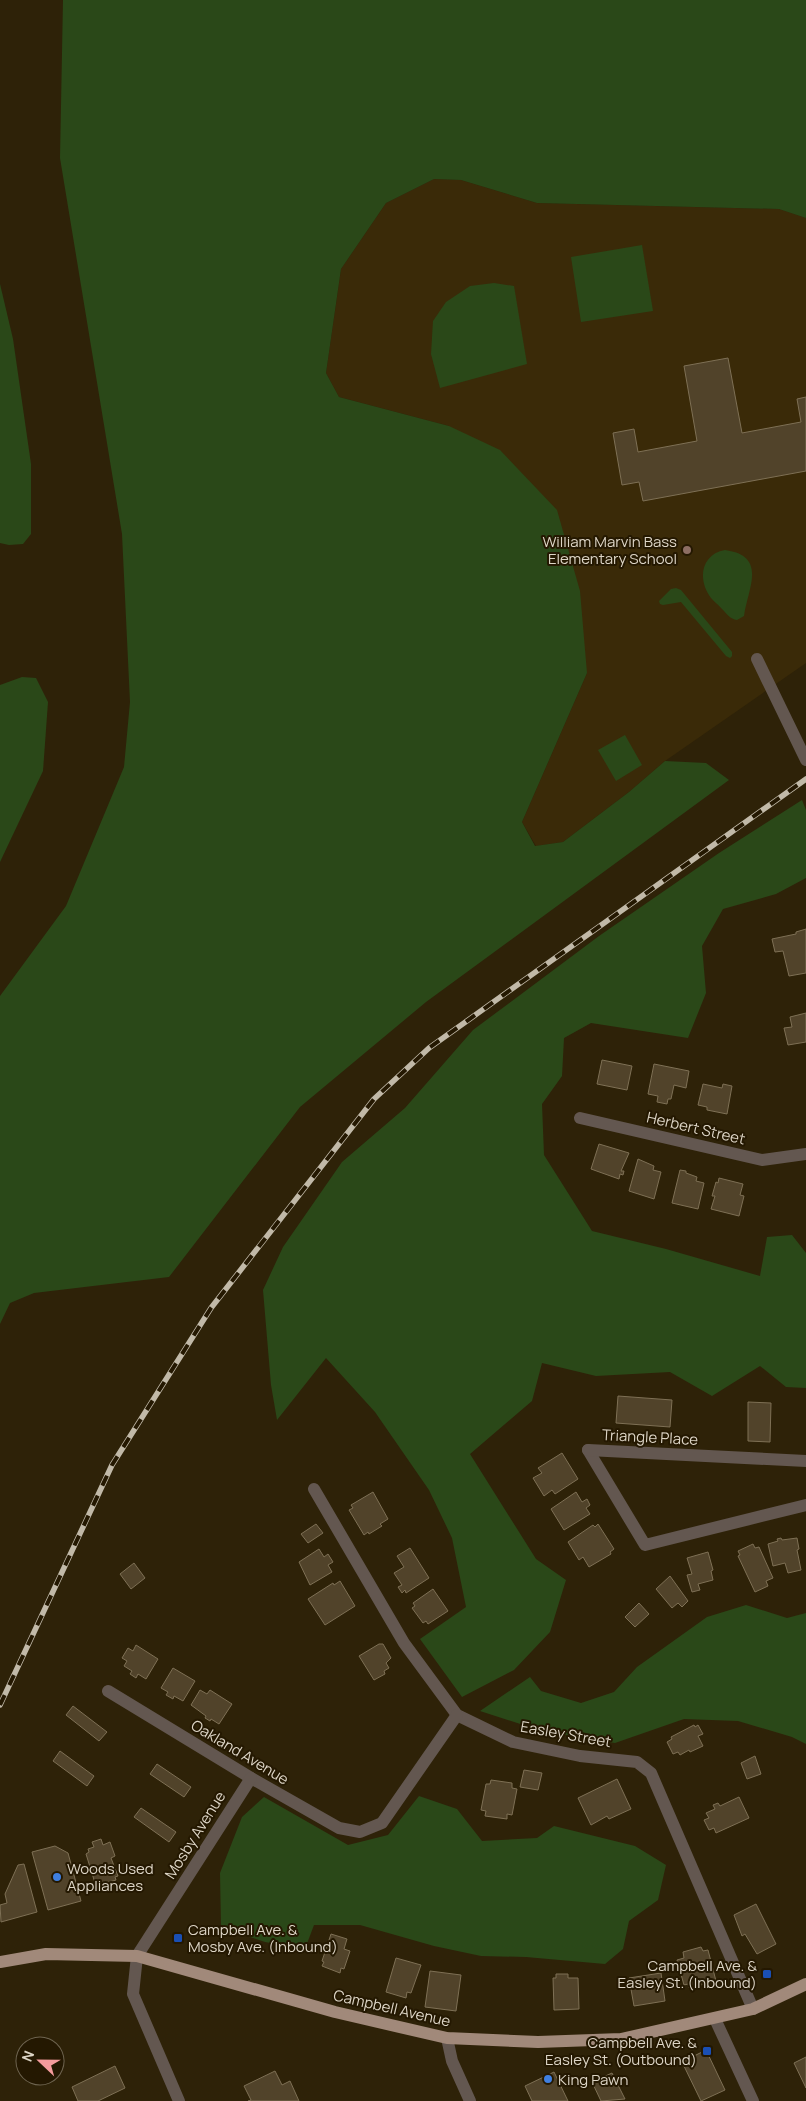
<svg xmlns="http://www.w3.org/2000/svg" width="806" height="2101" viewBox="0 0 806 2101" font-family="Manrope,sans-serif">
	<style>
		.built { fill: #3a2a08 }
		.green { fill: #2a4818 }
		.building { fill: #51432a; stroke: #7e7055 }
		.lines { fill: none; stroke-linecap: round; stroke-linejoin: round }
		.minor { stroke: #635750; stroke-width: 12 }
		.major { stroke: #a1897a; stroke-width: 12 }
		.rail-casing { stroke: #c1b9a8; stroke-width: 5.5 }
		.rail { stroke: #241801; stroke-width: 4; stroke-dasharray: 11; stroke-linecap: butt }
		.education-dot { fill: #8d6e63; stroke: #241801; stroke-width: 2 }
		.shop-dot { fill: #3f7fe0; stroke: #241801; stroke-width: 2 }
		.transit-dot { fill: #1a4fb4; stroke: #241801; stroke-width: 2 }
		.labels { text-anchor: middle; dominant-baseline: central; stroke-width: 4; stroke-linejoin: round; paint-order: stroke }
		.poi-label { font-size: 15px; fill: #ddd5c6; stroke: #241801; text-anchor: end }
		.street-label { font-size: 15px; fill: #ddd5c6; stroke: #241801 }
	</style>
	<rect width="100%" height="100%" fill="#2e2208"/>
	<path class="built" d="M 434,179 L 461,180 L 537,203 L 779,209 L 806,218 L 806,663 L 665,761 L 629,792 L 563,842 L 536,846 L 522,822 L 587,673 L 449,426 L 339,397 L 326,373 L 341,269 L 386,203 Z"/>
	<g class="green">
		<path d="M 63,0 L 806,0 L 806,218 L 779,209 L 537,203 L 461,180 L 434,179 L 386,203 L 341,269 L 326,373 L 339,397 L 449,426 L 500,450 L 557,510 L 580,591 L 587,673 L 522,822 L 535,846 L 563,842 L 629,792 L 665,761 L 706,763 L 729,780 L 426,1002 L 300,1107 L 169,1277 L 34,1293 L 10,1303 L 0,1324 L 0,996 L 66,906 L 124,767 L 130,702 L 122,534 L 60,158 Z"/>
		<path d="M 642,245 L 653,311 L 581,322 L 571,257 Z"/>
		<path d="M 494,283 L 514,286 L 527,364 L 440,388 L 431,354 L 433,321 L 446,302 L 470,286 Z"/>
		<path d="M 0,284 L 13,339 L 31,464 L 31,534 L 23,544 L 9,545 L 0,543 Z"/>
		<path d="M 725,550 C 768,556 748,588 744,616 L 737,620 C 730,619 727,614 722,609 C 719,605 714,602 711,598 C 697,580 701,554 725,550 Z"/>
		<path d="M 676,588 L 681,590 L 732,652 L 732,656 L 730,658 L 726,656 L 681,602 L 663,605 L 660,604 L 659,601 L 671,589 Z"/>
		<path d="M 22,677 L 36,678 L 48,702 L 43,771 L 0,862 L 0,685 Z"/>
		<path d="M 625,735 L 642,765 L 616,781 L 598,750 Z"/>
		<path d="M 802,800 L 806,810 L 806,878 L 776,894 L 723,909 L 702,946 L 706,993 L 688,1038 L 591,1023 L 564,1038 L 562,1076 L 542,1104 L 544,1155 L 592,1231 L 666,1249 L 760,1276 L 767,1237 L 792,1235 L 806,1253 L 806,1388 L 786,1387 L 760,1366 L 712,1396 L 670,1372 L 596,1376 L 542,1363 L 532,1401 L 470,1454 L 536,1559 L 566,1580 L 550,1632 L 514,1670 L 462,1697 L 420,1639 L 466,1607 L 452,1538 L 429,1490 L 375,1412 L 326,1358 L 277,1420 L 271,1385 L 263,1290 L 283,1247 L 342,1162 L 405,1108 L 473,1030 L 599,936 L 719,853 Z"/>
		<path d="M 746,1605 L 787,1618 L 806,1613 L 806,1744 L 792,1737 L 738,1721 L 684,1719 L 615,1743 L 542,1731 L 480,1711 L 530,1677 L 541,1691 L 581,1703 L 614,1692 L 637,1667 L 707,1617 Z"/>
		<path d="M 419,1796 L 457,1809 L 482,1841 L 537,1838 L 554,1826 L 635,1846 L 666,1865 L 658,1900 L 629,1921 L 623,1949 L 605,1964 L 526,1957 L 481,1956 L 434,1946 L 360,1925 L 314,1925 L 305,1949 L 265,1942 L 221,1927 L 220,1873 L 242,1817 L 264,1797 L 348,1845 L 388,1835 Z"/>
	</g>
	<g class="building">
		<path d="M 728,358 L 742,433 L 801,422 L 797,399 L 806,397 L 806,471 L 643,501 L 639,482 L 622,485 L 613,433 L 634,429 L 638,452 L 697,441 L 684,366 Z"/>
		<path d="M 806,929 L 806,973 L 789,976 L 783,951 L 775,952 L 772,939 L 796,934 L 796,932 Z"/>
		<path d="M 806,1013 L 806,1042 L 788,1045 L 784,1028 L 792,1027 L 790,1017 Z"/>
		<path d="M 602,1060 L 632,1066 L 627,1090 L 597,1084 Z"/>
		<path d="M 654,1064 L 689,1071 L 686,1088 L 674,1085 L 671,1099 L 668,1099 L 667,1104 L 657,1102 L 658,1096 L 648,1094 Z"/>
		<path d="M 703,1084 L 722,1088 L 723,1084 L 732,1086 L 727,1114 L 707,1110 L 707,1107 L 698,1105 Z"/>
		<path d="M 599,1144 L 629,1153 L 621,1171 L 624,1171 L 623,1175 L 620,1174 L 619,1179 L 591,1169 Z"/>
		<path d="M 638,1159 L 654,1166 L 653,1170 L 661,1172 L 654,1199 L 629,1191 Z"/>
		<path d="M 680,1170 L 686,1171 L 686,1173 L 697,1177 L 696,1181 L 704,1183 L 698,1209 L 672,1203 Z"/>
		<path d="M 719,1178 L 743,1184 L 740,1195 L 744,1196 L 739,1216 L 711,1209 L 715,1196 L 712,1196 L 716,1182 L 718,1183 Z"/>
		<path d="M 618,1396 L 672,1400 L 670,1427 L 616,1423 Z"/>
		<path d="M 748,1402 L 771,1403 L 770,1442 L 748,1441 Z"/>
		<path d="M 562,1453 L 578,1479 L 555,1494 L 552,1490 L 544,1496 L 533,1478 L 542,1473 L 538,1468 Z"/>
		<path d="M 373,1492 L 388,1519 L 380,1524 L 382,1526 L 369,1534 L 368,1532 L 364,1535 L 349,1510 L 353,1508 L 351,1505 Z"/>
		<path d="M 576,1492 L 582,1502 L 587,1499 L 590,1505 L 586,1508 L 590,1514 L 564,1530 L 551,1509 Z"/>
		<path d="M 316,1524 L 323,1533 L 308,1543 L 301,1534 Z"/>
		<path d="M 598,1524 L 614,1549 L 610,1552 L 611,1554 L 589,1567 L 583,1557 L 579,1560 L 568,1542 L 593,1525 L 595,1527 Z"/>
		<path d="M 781,1538 L 782,1540 L 797,1538 L 799,1549 L 797,1550 L 801,1570 L 788,1573 L 785,1563 L 773,1566 L 768,1544 L 778,1541 L 777,1539 Z"/>
		<path d="M 753,1544 L 755,1548 L 759,1547 L 773,1578 L 766,1581 L 768,1586 L 755,1592 L 738,1556 L 740,1555 L 738,1551 Z"/>
		<path d="M 410,1548 L 429,1578 L 406,1593 L 405,1590 L 402,1593 L 398,1587 L 402,1585 L 394,1573 L 404,1567 L 397,1556 Z"/>
		<path d="M 319,1549 L 324,1557 L 328,1554 L 333,1562 L 328,1565 L 332,1572 L 310,1585 L 299,1562 Z"/>
		<path d="M 708,1552 L 713,1570 L 711,1571 L 713,1580 L 698,1584 L 700,1590 L 692,1592 L 687,1575 L 692,1574 L 687,1558 Z"/>
		<path d="M 134,1563 L 145,1578 L 131,1589 L 120,1574 Z"/>
		<path d="M 670,1576 L 688,1601 L 682,1607 L 678,1603 L 672,1608 L 656,1589 Z"/>
		<path d="M 340,1581 L 355,1606 L 325,1625 L 308,1599 L 333,1583 L 334,1585 Z"/>
		<path d="M 433,1589 L 448,1611 L 428,1624 L 426,1621 L 423,1623 L 412,1608 L 415,1606 L 413,1603 Z"/>
		<path d="M 639,1603 L 649,1614 L 635,1627 L 625,1617 Z"/>
		<path d="M 379,1644 L 383,1644 L 391,1658 L 386,1663 L 389,1668 L 384,1671 L 385,1674 L 374,1680 L 359,1656 Z"/>
		<path d="M 136,1645 L 158,1659 L 146,1679 L 138,1674 L 136,1678 L 130,1674 L 132,1671 L 124,1666 L 127,1661 L 122,1658 L 128,1648 L 133,1651 Z"/>
		<path d="M 173,1668 L 195,1681 L 183,1701 L 174,1696 L 173,1699 L 166,1695 L 168,1692 L 161,1688 Z"/>
		<path d="M 200,1690 L 207,1694 L 210,1690 L 232,1704 L 219,1724 L 211,1719 L 210,1721 L 205,1718 L 206,1716 L 191,1705 Z"/>
		<path d="M 73,1706 L 107,1732 L 99,1741 L 66,1715 Z"/>
		<path d="M 694,1725 L 695,1727 L 698,1725 L 703,1734 L 698,1736 L 703,1746 L 690,1752 L 689,1750 L 680,1755 L 678,1752 L 673,1754 L 667,1742 L 672,1739 L 671,1737 Z"/>
		<path d="M 60,1751 L 94,1776 L 87,1786 L 53,1761 Z"/>
		<path d="M 755,1756 L 761,1774 L 747,1779 L 741,1763 Z"/>
		<path d="M 157,1764 L 191,1787 L 184,1797 L 150,1774 Z"/>
		<path d="M 524,1770 L 542,1773 L 538,1790 L 520,1787 Z"/>
		<path d="M 617,1779 L 631,1809 L 609,1819 L 607,1816 L 591,1825 L 578,1798 Z"/>
		<path d="M 491,1780 L 512,1783 L 512,1788 L 517,1789 L 512,1815 L 507,1814 L 507,1819 L 485,1816 L 486,1811 L 481,1810 L 486,1784 L 490,1784 Z"/>
		<path d="M 739,1797 L 749,1818 L 716,1833 L 714,1828 L 709,1830 L 704,1820 L 709,1818 L 706,1813 L 715,1809 L 713,1805 L 718,1803 L 720,1806 Z"/>
		<path d="M 141,1808 L 176,1832 L 169,1842 L 134,1817 Z"/>
		<path d="M 101,1839 L 103,1845 L 110,1842 L 115,1856 L 111,1858 L 118,1876 L 115,1877 L 116,1880 L 99,1885 L 97,1882 L 95,1883 L 86,1854 L 89,1852 L 88,1849 L 94,1847 L 92,1842 Z"/>
		<path d="M 55,1846 L 68,1853 L 81,1901 L 48,1910 L 32,1852 Z"/>
		<path d="M 24,1864 L 37,1912 L 1,1922 L 0,1905 L 7,1903 L 5,1894 L 18,1865 Z"/>
		<path d="M 756,1904 L 776,1944 L 757,1954 L 745,1934 L 742,1936 L 734,1915 Z"/>
		<path d="M 331,1934 L 347,1939 L 344,1949 L 350,1951 L 344,1969 L 341,1968 L 340,1973 L 322,1966 L 324,1962 L 322,1961 Z"/>
		<path d="M 701,1947 L 703,1951 L 708,1950 L 716,1981 L 689,1988 L 688,1984 L 684,1985 L 677,1960 L 684,1958 L 683,1952 Z"/>
		<path d="M 396,1958 L 421,1965 L 411,1993 L 407,1992 L 406,1998 L 386,1992 Z"/>
		<path d="M 430,1971 L 461,1975 L 456,2011 L 425,2007 Z"/>
		<path d="M 661,1973 L 665,2001 L 634,2006 L 629,1978 Z"/>
		<path d="M 556,1974 L 568,1974 L 568,1978 L 578,1978 L 579,2009 L 554,2010 L 553,1978 L 556,1978 Z"/>
		<path d="M 706,2050 L 725,2090 L 701,2101 L 682,2062 Z"/>
		<path d="M 806,2057 L 806,2088 L 794,2063 Z"/>
		<path d="M 115,2066 L 125,2088 L 98,2101 L 78,2101 L 72,2087 Z"/>
		<path d="M 275,2071 L 282,2085 L 290,2081 L 299,2101 L 248,2101 L 251,2100 L 244,2086 Z"/>
		<path d="M 554,2072 L 568,2101 L 532,2101 L 525,2086 Z"/>
		<path d="M 612,2073 L 625,2099 L 601,2101 L 592,2082 Z"/>
	</g>
	<g class="lines">
		<g class="minor">
			<path d="M 757,659 L 806,760"/>
			<path d="M 580,1118 L 762,1160 L 806,1154"/>
			<path d="M 588,1450 L 645,1545 L 806,1505"/>
			<path d="M 588,1450 L 806,1461"/>
			<path d="M 314,1489 L 404,1643 L 457,1715 L 513,1742 L 580,1756 L 637,1762 L 651,1773 L 753,2009"/>
			<path d="M 108,1691 L 251,1778 L 339,1828 L 360,1832 L 382,1823 L 457,1715"/>
			<path d="M 715,2019 L 753,2101"/>
			<path d="M 447,2038 L 452,2061 L 470,2101"/>
			<path d="M 179,2101 L 133,1994 L 137,1956 L 251,1778"/>
		</g>
		<path class="major" d="M 0,1962 L 46,1954 L 137,1956 L 335,2012 L 447,2038 L 538,2042 L 621,2039 L 753,2009 L 806,1984"/>
		<g class="rail-casing">
			<path id="rail" d="M 0,1705 L 112,1465 L 211,1308 L 374,1099 L 429,1048 L 806,779"/>
		</g>
		<use href="#rail" class="rail"/>
	</g>
	<circle class="education-dot" cx="687" cy="550" r="5"/>
	<g class="shop-dot">
		<circle cx="57" cy="1877" r="5"/>
		<circle cx="548" cy="2079" r="5"/>
	</g>
	<g class="transit-dot">
		<rect x="173" y="1933" width="10" height="10" rx="2.5"/>
		<rect x="762" y="1969" width="10" height="10" rx="2.5"/>
		<rect x="702" y="2046" width="10" height="10" rx="2.5"/>
	</g>
	<g class="labels">
		<g class="poi-label">
			<text x="677" y="541">William Marvin Bass<tspan x="677" dy="17">Elementary School</tspan></text>
			<text x="67" y="1868" text-anchor="start">Woods Used<tspan x="67" dy="17">Appliances</tspan></text>
			<text x="188" y="1929" text-anchor="start">Campbell Ave. &amp;<tspan x="188" dy="17">Mosby Ave. (Inbound)</tspan></text>
			<text x="757" y="1965">Campbell Ave. &amp;<tspan x="757" dy="17">Easley St. (Inbound)</tspan></text>
			<text x="697" y="2042">Campbell Ave. &amp;<tspan x="697" dy="17">Easley St. (Outbound)</tspan></text>
			<text x="558" y="2079" text-anchor="start">King Pawn</text>
		</g>
		<g class="street-label">
			<text transform="translate(696 1128) rotate(13)">Herbert Street</text>
			<text transform="translate(650 1437) rotate(3)">Triangle Place</text>
			<text transform="translate(566 1734) rotate(10)">Easley Street</text>
			<text transform="translate(240 1752) rotate(31)">Oakland Avenue</text>
			<text transform="translate(195 1835) rotate(-58)">Mosby Avenue</text>
			<text transform="translate(392 2008) rotate(13)">Campbell Avenue</text>
		</g>
	</g>
	<g transform="translate(40 2061) rotate(292)"><circle r="24" fill="#241801" stroke="#6e6450"/>
	<path d="M0-4L9 19L0 12L-9 19Z" fill="#f59b9c"/>
	<text y="-8" font-size="14" font-weight="bold" text-anchor="middle" fill="#ddd5c6">N</text>
	</g>
</svg>
